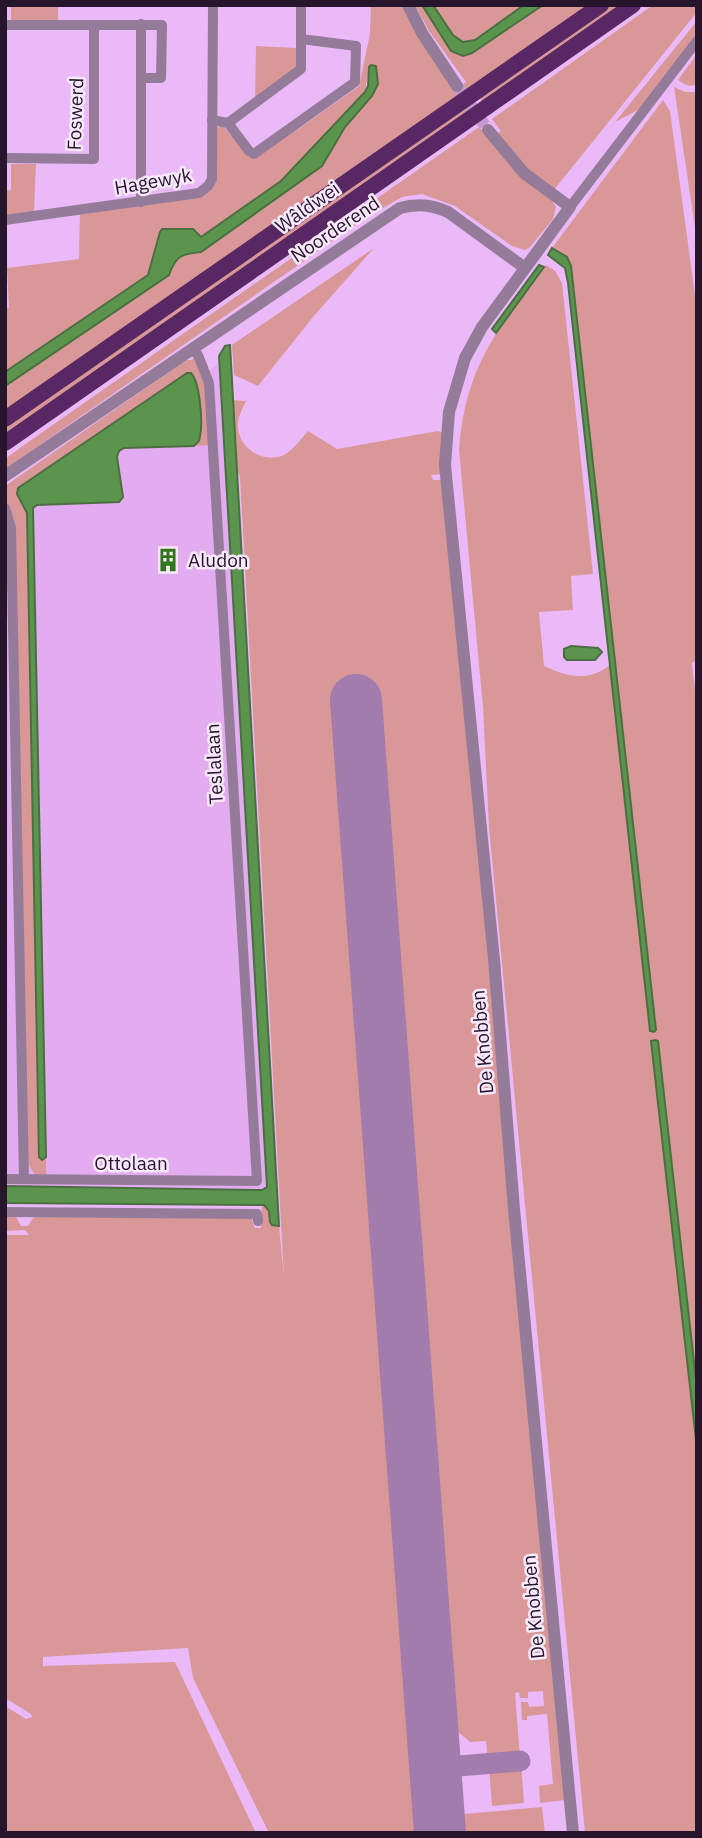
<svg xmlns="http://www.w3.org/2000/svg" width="702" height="1838" viewBox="0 0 702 1838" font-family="'IBM Plex Sans',sans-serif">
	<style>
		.built { fill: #e3acf0 }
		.green { fill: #d99897 }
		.water { fill: #5b954d; stroke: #4b6f43; stroke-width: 2 }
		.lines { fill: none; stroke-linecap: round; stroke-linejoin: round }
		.taxiway { stroke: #a27cac; stroke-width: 21 }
		.runway { stroke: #a27cac; stroke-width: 52 }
		.tertiary-tunnel { stroke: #c498cf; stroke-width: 12; stroke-dasharray: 12 6; stroke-linecap: butt }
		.minor { stroke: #947b9a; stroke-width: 10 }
		.tertiary { stroke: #947b9a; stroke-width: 12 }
		.trunk { stroke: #582864; stroke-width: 16 }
		.labels { text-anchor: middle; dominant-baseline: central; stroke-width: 5; stroke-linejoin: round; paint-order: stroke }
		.street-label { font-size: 19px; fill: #27152c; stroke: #f8e9fc }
		.poi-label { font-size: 19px; fill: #27152c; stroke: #f8e9fc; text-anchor: start }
	</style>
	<rect width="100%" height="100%" fill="#ebb9f8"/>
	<path class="built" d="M 225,359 L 271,1199 L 5,1196 L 5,520 Z"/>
	<g class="green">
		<rect x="11" y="5" width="47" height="15"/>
		<path d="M 371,5 L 404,5 L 456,90 L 466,82 L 429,31 L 415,5 L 422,5 L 451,51 L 472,53 L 543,5 L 591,5 L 5,415 L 5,386 L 169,275 C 176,254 181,255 201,252 L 322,166 L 345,127 L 372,96 L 369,67 L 365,92 L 281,181 L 201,237 L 193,229 L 162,229 L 160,232 L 148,275 L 5,372 L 5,309 L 9,308 L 7,268 L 79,259 L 80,211 L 206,191 L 217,128 L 222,125 L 249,157 L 253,157 L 301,127 L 359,86 L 370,34 Z"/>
		<path d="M 433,5 L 524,5 L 474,40 L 463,42 L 453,35 Z"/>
		<path d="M 611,5 L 623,5 L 483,103 L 479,97 Z"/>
		<path d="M 653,5 L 697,5 L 697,12 L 549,196 L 556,207 L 553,219 L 530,247 L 525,250 L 512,246 L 455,206 L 422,194 L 402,197 L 366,218 L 5,469 L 5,459 L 24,445 L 479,127 L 491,138 L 501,131 L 492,119 Z"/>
		<path d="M 697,21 L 697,37 L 640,109 L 615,122 Z"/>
		<path d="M 256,46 L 296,48 L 296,76 L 255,106 Z"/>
		<path d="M 697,54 L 697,84 C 690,88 683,84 678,80 Z"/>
		<path d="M 674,87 L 685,92 L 697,92 L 697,241 Z"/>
		<path d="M 663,100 L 670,111 L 697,310 L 697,660 L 692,663 L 692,666 L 697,704 L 697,1389 L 658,1041 L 651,1042 L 697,1449 L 697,1833 L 585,1833 L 489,827 L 483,707 L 459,450 C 465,367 498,328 546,265 L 555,271 L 562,283 L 593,574 L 571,576 L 573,610 L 539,612 L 544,666 C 567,677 589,682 610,665 L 650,1031 L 654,1032 L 656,1029 L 571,266 L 567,257 L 552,248 Z"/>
		<path d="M 467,105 L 472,111 L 5,438 L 5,427 Z"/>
		<path d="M 11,164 L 36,164 L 34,212 L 5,216 L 5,191 L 11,190 Z"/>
		<path d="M 374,248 L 313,317 L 258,386 L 234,375 L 232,345 Z"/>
		<path d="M 198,355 L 206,387 L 209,445 L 194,446 C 205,436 200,391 195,376 L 20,502 L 27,513 L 39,1157 L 42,1159 L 46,1157 L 46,1175 L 35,1175 L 29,1165 L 28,1158 L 15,527 L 5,502 L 5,486 L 186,360 L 191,360 Z"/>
		<path d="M 230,400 L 246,401 C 242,410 237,418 238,428 C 240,449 263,464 284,455 C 293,450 301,439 308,431 L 337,449 L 438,431 L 444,433 L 444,474 L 431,475 L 433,480 L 444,480 L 565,1800 L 540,1803 L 539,1786 L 553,1784 L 547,1714 L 527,1716 L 527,1720 L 522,1720 L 521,1702 L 528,1702 L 529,1707 L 544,1706 L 543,1691 L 528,1692 L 528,1698 L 520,1698 L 519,1692 L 515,1693 L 520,1758 L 488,1761 L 486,1741 L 470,1742 L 451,1726 L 372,698 L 339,701 L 423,1814 L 428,1816 L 430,1833 L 269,1833 L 193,1678 L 188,1648 L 43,1657 L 43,1666 L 175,1662 L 256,1833 L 5,1833 L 5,1706 L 26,1719 L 32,1717 L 31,1714 L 5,1698 L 5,1235 L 29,1235 L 25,1230 L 5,1231 L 5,1215 L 16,1217 L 21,1226 L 28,1226 L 33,1218 L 40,1215 L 251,1218 L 255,1228 L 261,1228 L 262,1205 L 264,1205 L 269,1211 L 273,1225 L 279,1226 L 284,1277 L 240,477 L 233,463 Z"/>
		<path d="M 521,1763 L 524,1803 L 492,1806 L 489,1766 Z"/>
		<path d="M 542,1807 L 545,1833 L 454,1833 L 453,1815 Z"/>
	</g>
	<g class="water">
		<path d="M 422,5 L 433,5 L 453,35 L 463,42 L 475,40 L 524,5 L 543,5 L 472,53 L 463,56 L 451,51 Z"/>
		<path d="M 371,65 L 376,66 L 378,84 L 372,96 L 345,127 L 322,166 L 201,252 C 182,254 176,255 169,275 L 5,386 L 5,372 L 148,275 L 160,232 L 162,229 L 193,229 L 201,237 L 281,181 L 365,92 L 368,86 L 369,67 Z"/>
		<path d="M 552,248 L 567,257 L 571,266 L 656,1030 L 654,1032 L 650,1031 L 568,283 L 565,268 L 548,255 Z"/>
		<path d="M 539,265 L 544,267 L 496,333 L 492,329 Z"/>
		<path d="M 230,345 L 279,1226 L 272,1225 L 270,1222 L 269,1211 L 264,1205 L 5,1203 L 5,1186 L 262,1190 L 267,1187 L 219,356 L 225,346 Z"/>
		<path d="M 187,373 L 191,373 C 200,382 203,423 200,436 C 199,443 198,442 194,446 L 124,448 L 119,451 L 117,457 L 123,497 L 119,502 L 37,505 L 33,508 L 46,1157 L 42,1160 L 39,1157 L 27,513 L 17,494 L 18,488 Z"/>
		<path d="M 571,646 L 598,648 L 602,652 L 595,660 L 567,660 L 564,657 L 564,649 Z"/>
		<path d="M 655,1040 L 658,1041 L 697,1389 L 697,1449 L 651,1041 Z"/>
	</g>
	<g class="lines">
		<path class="taxiway" d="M 435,1768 L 520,1761"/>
		<path class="runway" d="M 356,700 L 440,1833"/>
		<path class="tertiary-tunnel" d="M 457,86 L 488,130"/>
		<g class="minor">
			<path d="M 141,24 L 141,202"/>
			<path d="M 5,25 L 162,25 L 161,78 L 141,78"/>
			<path d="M 212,120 L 228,123 L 249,151 L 254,154 L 355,82 L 356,46 L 301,39"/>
			<path d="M 228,123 L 301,69 L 301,5"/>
			<path d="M 5,158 L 94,159 L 94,26"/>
			<path d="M 570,207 L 697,41"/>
			<path d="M 5,220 L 199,193 L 208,186 L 212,179 L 213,5"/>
			<path d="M 5,508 L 11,528 L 24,1179"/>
			<path d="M 5,1179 L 257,1181 L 209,383 L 198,355 L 192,350"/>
			<path d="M 5,1212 L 257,1214 L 258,1221"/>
		</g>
		<g class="tertiary">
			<path d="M 408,5 L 422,33 L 457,86"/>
			<path d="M 488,130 L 524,173 L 570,207 L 482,327 L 465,358 L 449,412 L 445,465 L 494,960 L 514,1209 L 573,1833"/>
			<path d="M 5,476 L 400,208 C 418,203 432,205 448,212 L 525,268"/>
		</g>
		<g class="trunk">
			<path d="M 5,419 L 601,5"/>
			<path d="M 5,443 L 633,5"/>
		</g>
	</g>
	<defs>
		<g id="building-bare" transform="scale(1.89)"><path d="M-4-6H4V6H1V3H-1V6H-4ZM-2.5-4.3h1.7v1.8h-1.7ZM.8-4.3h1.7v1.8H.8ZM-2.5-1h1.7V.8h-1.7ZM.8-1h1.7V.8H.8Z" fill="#30771b" stroke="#f8e9fc" stroke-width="2.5" paint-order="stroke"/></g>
	</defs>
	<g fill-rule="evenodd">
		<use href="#building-bare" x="168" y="560"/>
	</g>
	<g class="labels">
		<g class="street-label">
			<text transform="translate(75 114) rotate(-88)">Foswerd</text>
			<text transform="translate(153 181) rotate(-10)">Hagewyk</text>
			<text transform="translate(307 207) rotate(-35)">Wâldwei</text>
			<text transform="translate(335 229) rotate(-34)">Noorderend</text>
			<text transform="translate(214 764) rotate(-93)">Teslalaan</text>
			<text transform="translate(482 1042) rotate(-95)">De Knobben</text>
			<text x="131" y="1163">Ottolaan</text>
			<text transform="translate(533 1607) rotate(-95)">De Knobben</text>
		</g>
		<g class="poi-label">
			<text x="188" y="560">Aludon</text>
		</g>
	</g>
	<rect width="702" height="1838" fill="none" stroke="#27152c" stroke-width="14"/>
</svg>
